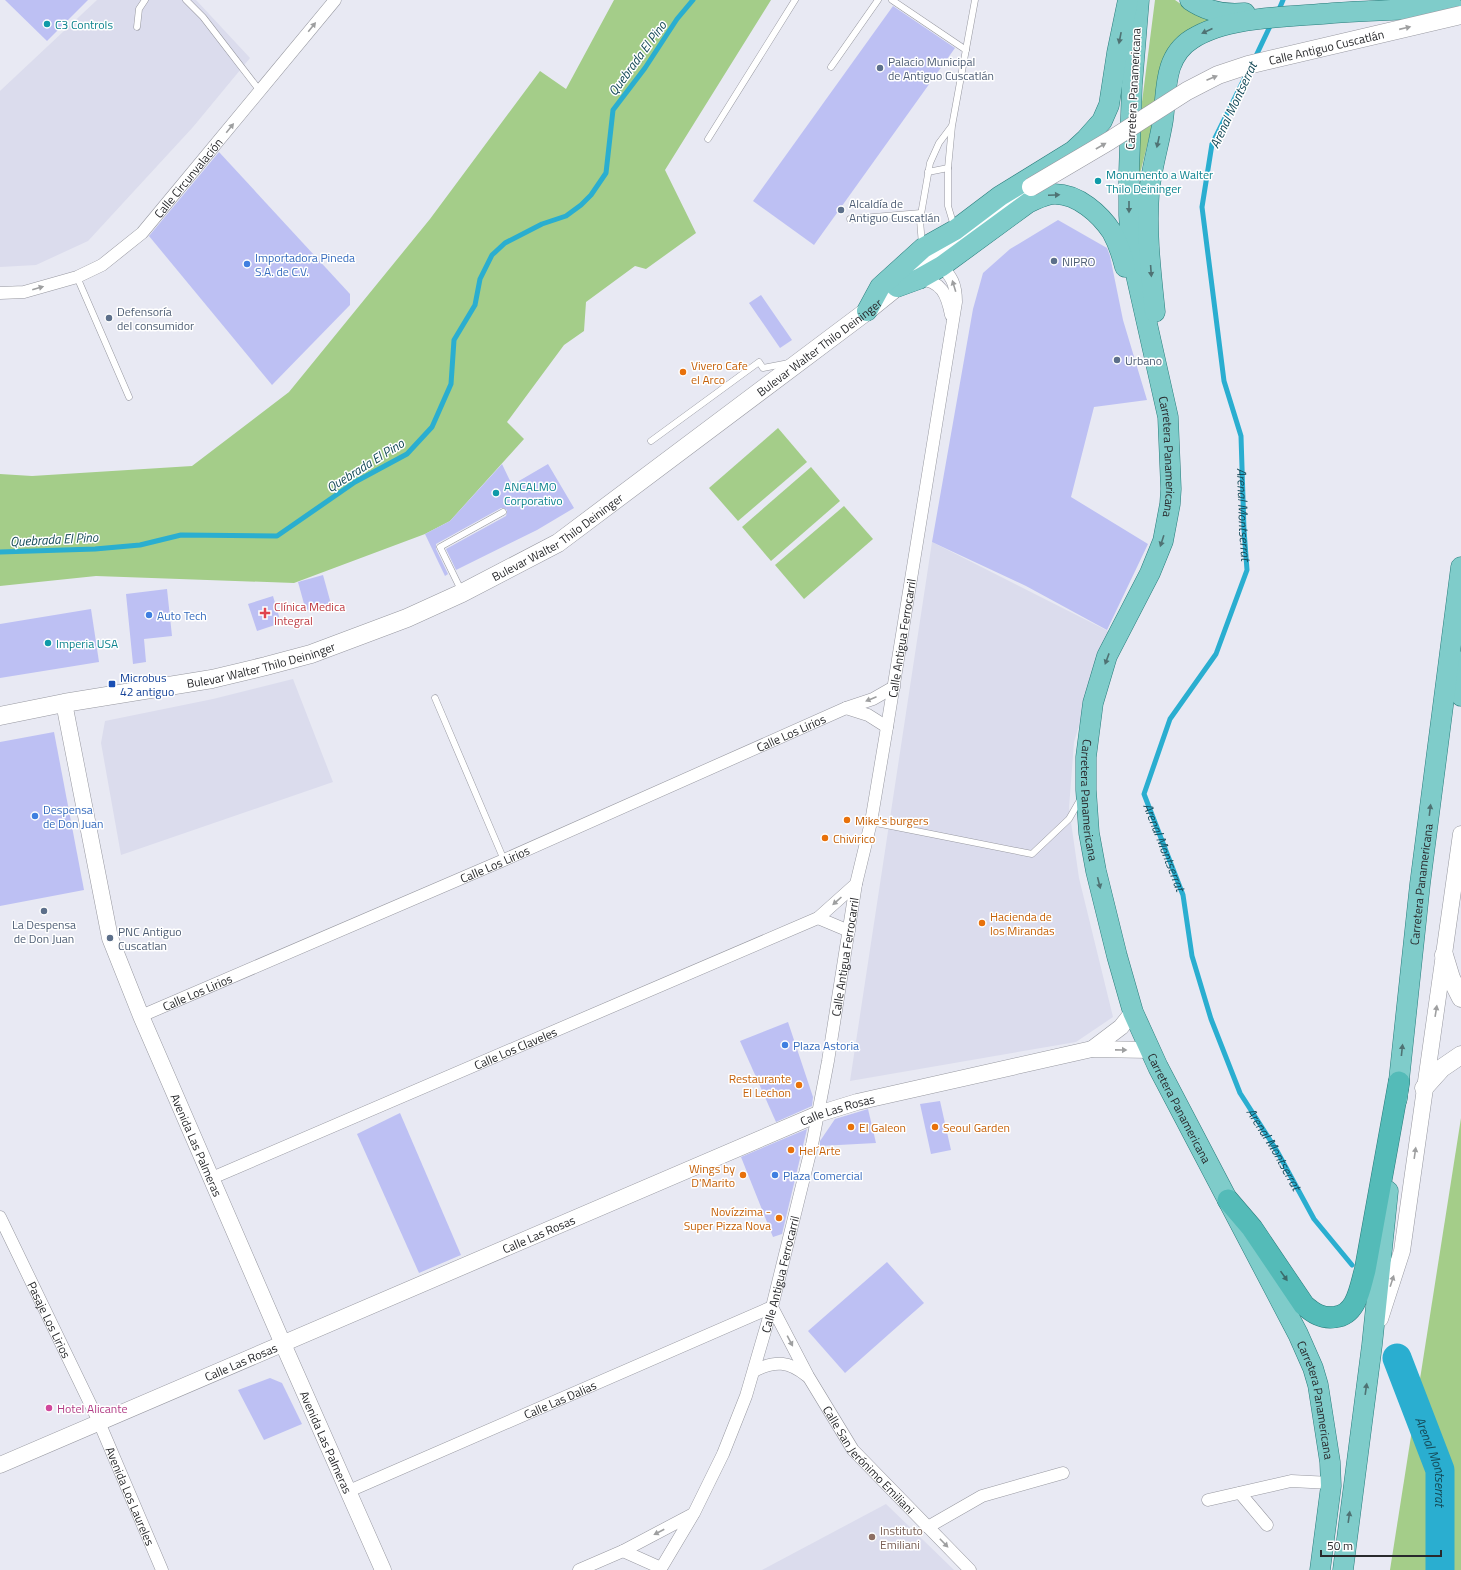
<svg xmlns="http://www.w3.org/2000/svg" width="1461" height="1570" viewBox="0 0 1461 1570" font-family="'Titillium Web',sans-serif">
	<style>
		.built { fill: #dbdced }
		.green { fill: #a4cd89 }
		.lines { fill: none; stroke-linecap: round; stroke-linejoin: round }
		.stream { stroke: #2aaed0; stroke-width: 5 }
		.river { stroke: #2aaed0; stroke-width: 29 }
		.building { fill: #bdc0f3 }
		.service-casing { stroke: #9798a0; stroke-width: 7 }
		.minor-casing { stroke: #9798a0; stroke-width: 13 }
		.tertiary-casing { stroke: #9798a0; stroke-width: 17 }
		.secondary-casing { stroke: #9798a0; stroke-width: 19 }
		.primary-casing { stroke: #297d7c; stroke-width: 21 }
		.trunk-casing { stroke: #297d7c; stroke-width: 22 }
		.service { stroke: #fff; stroke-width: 6 }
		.minor { stroke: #fff; stroke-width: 12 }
		.tertiary { stroke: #fff; stroke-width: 16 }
		.secondary { stroke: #fff; stroke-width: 18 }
		.primary { stroke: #7fccca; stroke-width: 20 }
		.trunk { stroke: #54bbb8; stroke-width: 21 }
		.secondary-bridge-casing { stroke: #9798a0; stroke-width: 19; stroke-linecap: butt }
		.secondary-bridge { stroke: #fff; stroke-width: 18 }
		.oneway { fill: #9e9fa0 }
		.oneway2 { fill: #4f7273 }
		.oneway3 { fill: #3c6b6b }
		.culture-dot { fill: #0f9aa8; stroke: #fff; stroke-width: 1.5 }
		.service-dot { fill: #5c6f8a; stroke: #fff; stroke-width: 1.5 }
		.shop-dot { fill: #3f7fe0; stroke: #fff; stroke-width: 1.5 }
		.food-dot { fill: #e8710a; stroke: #fff; stroke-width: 1.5 }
		.health-dot { fill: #e0444e; stroke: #fff; stroke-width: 1.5 }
		.transit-dot { fill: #1a4fb4; stroke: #fff; stroke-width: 1.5 }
		.hotel-dot { fill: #d1479c; stroke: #fff; stroke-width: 1.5 }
		.education-dot { fill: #8d6e63; stroke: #fff; stroke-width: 1.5 }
		.labels { text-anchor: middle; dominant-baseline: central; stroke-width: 3; stroke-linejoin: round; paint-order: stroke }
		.culture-label { font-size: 12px; fill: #0d838f; stroke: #fff; text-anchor: start }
		.street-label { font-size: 12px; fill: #28292c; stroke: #fff }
		.service-label { font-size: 12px; fill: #4e5e75; stroke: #fff; text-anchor: start }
		.shop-label { font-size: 12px; fill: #366cbe; stroke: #fff; text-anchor: start }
		.food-label { font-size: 12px; fill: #c56008; stroke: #fff; text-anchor: start }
		.health-label { font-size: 12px; fill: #be3a42; stroke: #fff; text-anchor: start }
		.transit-label { font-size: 12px; fill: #164399; stroke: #fff; text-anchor: start }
		.hotel-label { font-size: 12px; fill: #b23c85; stroke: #fff; text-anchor: start }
		.education-label { font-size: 12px; fill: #785e54; stroke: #fff; text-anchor: start }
		.water-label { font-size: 13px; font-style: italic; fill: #154a58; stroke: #fff }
	</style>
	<rect width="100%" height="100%" fill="#e8e9f3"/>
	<g class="built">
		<path d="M 97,0 L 196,0 L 250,58 L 193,127 L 88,241 L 36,265 L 0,267 L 0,91 Z"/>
		<path d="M 932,542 L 1108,631 L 1074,742 L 1069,808 L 1079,878 L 1113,1017 L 1076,1042 L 850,1081 Z"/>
		<path d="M 293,679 L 333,782 L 121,855 L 101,743 L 105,721 L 213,699 Z"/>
		<path d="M 886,1504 L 954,1570 L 762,1570 Z"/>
	</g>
	<g class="green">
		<path d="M 614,0 L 771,0 L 665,170 L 696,233 L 646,269 L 635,266 L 586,302 L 584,331 L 564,345 L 507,422 L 524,439 L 450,521 L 425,534 L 294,583 L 96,576 L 0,586 L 0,474 L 32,476 L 192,466 L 289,392 L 430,219 L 540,71 L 566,89 Z"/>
		<path d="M 1155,0 L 1175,0 L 1191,11 L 1217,17 L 1157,91 L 1152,126 L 1139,178 L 1136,149 Z"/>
		<path d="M 778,428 L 807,462 L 738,521 L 709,488 Z"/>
		<path d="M 811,467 L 840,501 L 771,561 L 742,527 Z"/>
		<path d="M 844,506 L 873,539 L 804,599 L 775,565 Z"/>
		<path d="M 1461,1118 L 1461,1570 L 1390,1570 Z"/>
	</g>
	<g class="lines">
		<g class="stream">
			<path d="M 1278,12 L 1283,0"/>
			<path d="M 1255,58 L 1272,22"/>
			<path id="s1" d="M 1249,69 L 1212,144 L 1202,207 L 1224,381 L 1241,436 L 1244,530 L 1247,570 L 1216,654 L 1170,719 L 1144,794 L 1183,895 L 1192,956 L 1211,1019 L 1240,1093 L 1277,1151 L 1314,1219 L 1352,1265"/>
			<path d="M 0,552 L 95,549 L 140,545 L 181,535 L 277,536 L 355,482 L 407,454 L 432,427 L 451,384 L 454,340 L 475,305 L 480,279 L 492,255 L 505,243 L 542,224 L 566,216 L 581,205 L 591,195 L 606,173 L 613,110 L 645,68 L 677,19 L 693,0"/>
		</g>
		<path class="river" id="s2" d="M 1397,1358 L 1440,1470 L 1440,1570"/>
	</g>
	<g class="building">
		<path d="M 5,0 L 88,0 L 47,41 Z"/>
		<path d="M 893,6 L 955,48 L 814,245 L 753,201 Z"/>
		<path d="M 219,152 L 350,294 L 350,305 L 272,385 L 149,236 Z"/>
		<path d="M 1058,220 L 1107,248 L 1110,256 L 1123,320 L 1147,400 L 1094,407 L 1071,497 L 1148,544 L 1107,630 L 1026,586 L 932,542 L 973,309 L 983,273 L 1010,249 Z"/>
		<path d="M 761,295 L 792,340 L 780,348 L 749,303 Z"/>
		<path d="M 502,464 L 512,485 L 548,464 L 574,508 L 537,530 L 456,570 L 446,549 L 506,516 L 507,512 L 507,510 L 503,508 L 501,508 L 436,544 L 436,549 L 448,574 L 445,576 L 425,534 L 450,521 Z"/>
		<path d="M 323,575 L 331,604 L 306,611 L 298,582 Z"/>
		<path d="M 167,589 L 172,636 L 144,639 L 146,662 L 133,664 L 126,594 Z"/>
		<path d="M 273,596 L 281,623 L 257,631 L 248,604 Z"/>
		<path d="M 91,609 L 99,662 L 0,678 L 0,624 Z"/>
		<path d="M 54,732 L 84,890 L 0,906 L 0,742 Z"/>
		<path d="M 788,1022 L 813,1097 L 812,1106 L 776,1122 L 740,1041 Z"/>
		<path d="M 940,1101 L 951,1150 L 931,1154 L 920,1104 Z"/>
		<path d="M 868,1109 L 876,1143 L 820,1146 L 820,1141 L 835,1119 Z"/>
		<path d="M 400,1113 L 461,1255 L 419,1273 L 357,1134 Z"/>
		<path d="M 807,1129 L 782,1234 L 773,1237 L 741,1157 Z"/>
		<path d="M 887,1262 L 924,1303 L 845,1373 L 808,1331 Z"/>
		<path d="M 270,1378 L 282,1383 L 302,1424 L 264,1440 L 238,1390 Z"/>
	</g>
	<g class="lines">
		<g class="service-casing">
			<g id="service">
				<path d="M 186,0 L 203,17 L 260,91"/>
				<path d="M 892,0 L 966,50"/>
				<path d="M 137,27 L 139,9 L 145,0"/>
				<path d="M 831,67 L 878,0"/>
				<path d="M 708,139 L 795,0"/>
				<path d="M 928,172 L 948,168"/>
				<path d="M 850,219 L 921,213"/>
				<path d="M 954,226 L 948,206 L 948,168 L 952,126 L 975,0"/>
				<path d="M 922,245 L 920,220 L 930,163 L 939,143 L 951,127"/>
				<path d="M 77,277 L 129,397"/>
				<path d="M 651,441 L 759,362 L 763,368 L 789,363"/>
				<path d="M 462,592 L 440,547 L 503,512"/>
				<path d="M 435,698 L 504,860"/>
				<path d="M 871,822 L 1032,854 L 1069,819 L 1080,800"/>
			</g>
		</g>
		<g class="minor-casing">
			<g id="minor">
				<path d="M 919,279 C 942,281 947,295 951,315"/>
				<path id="s3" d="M 0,293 L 24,292 L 77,277 L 102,265 L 142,233 L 335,0"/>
				<path d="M 846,708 L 868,715 L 887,727"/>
				<path d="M 818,918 L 849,931"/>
				<path id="s4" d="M 141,1016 L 504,860 L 846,708 L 873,699 L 894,687"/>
				<path id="s5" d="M 212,1178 L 818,918 L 856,884"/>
				<path id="s6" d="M 0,1217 L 99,1422 L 162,1570"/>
				<path d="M 754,1371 C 775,1360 789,1361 807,1376"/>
				<path id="s7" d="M 349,1491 L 772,1307 L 808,1376 L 853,1450 L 970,1570"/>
				<path d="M 1240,1493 L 1267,1525"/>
				<path d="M 1208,1500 L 1291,1481 L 1331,1483"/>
				<path d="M 928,1527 L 982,1496 L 1063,1473"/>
				<path d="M 623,1551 L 661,1568"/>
				<path d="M 579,1570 L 623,1551 L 693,1514"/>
				<path id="s8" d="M 660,1570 L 694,1513 L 723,1454 L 746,1396 L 772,1307 L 812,1145 L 828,1061 L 856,884 L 871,822 L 887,727 L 956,302 C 956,282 951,277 939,262"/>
			</g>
		</g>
		<g class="tertiary-casing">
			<g id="tertiary">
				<path id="s9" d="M 64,703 L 110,938 L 141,1016 L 283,1344 L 383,1570"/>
				<path d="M 1092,1049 L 1121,1027 L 1133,1012"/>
				<path d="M 1380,1319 L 1402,1251 L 1461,834"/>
				<path id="s10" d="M 0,1465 L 818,1114 L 857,1102 L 1092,1049 L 1150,1050"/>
			</g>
		</g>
		<g class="secondary-casing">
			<g id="secondary">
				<path id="s11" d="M 0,716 L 64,703 L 212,679 L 266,666 L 311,654 L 407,618 L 462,593 L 558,543 L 867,311 L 935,256 L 1031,187"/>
				<path d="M 1444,955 L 1451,978 L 1461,998"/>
				<path d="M 1424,1088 L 1442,1068 L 1461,1055"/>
			</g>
		</g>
		<g class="primary-casing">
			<g id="primary">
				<path id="s12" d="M 1139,0 L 1132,85 L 1129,172 L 1129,215 L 1132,257 L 1168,417 L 1171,489 L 1170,504 L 1163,541 L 1150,573 L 1107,656 L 1093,703 L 1086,757 L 1086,790 L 1089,833 L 1096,871 L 1117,956 L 1133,1012 L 1158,1067 L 1298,1334 L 1313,1368 L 1318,1385 L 1330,1462 L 1331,1486 L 1320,1570"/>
				<path d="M 1190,0 C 1206,11 1226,15 1245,13"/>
				<path d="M 897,287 L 919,279 L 942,266 L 1028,203 C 1037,199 1045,194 1055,194 C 1078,194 1100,214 1112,232 C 1118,243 1122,255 1125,267"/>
				<path d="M 867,311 L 880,287 L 923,248 L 955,230 L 1000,196 L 1073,151 L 1086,139 L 1102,121 L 1109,105 L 1117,53 L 1128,0"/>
				<path d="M 1155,312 C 1151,273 1146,233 1149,194 C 1151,169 1159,145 1163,120 C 1167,91 1163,57 1192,39 C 1228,16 1290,17 1333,13 C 1361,11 1389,10 1417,9 C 1427,8 1444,6 1453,8 C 1456,9 1459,11 1461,12"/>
				<path d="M 1454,659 L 1461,696"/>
				<path id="s13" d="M 1397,1099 L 1420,884 L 1461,567"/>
				<path d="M 1343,1570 L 1372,1345 L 1388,1191"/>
			</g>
		</g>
		<g class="trunk-casing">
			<path id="trunk" d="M 1228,1200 L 1252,1228 L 1304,1305 C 1313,1313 1322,1319 1335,1317 C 1357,1315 1360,1287 1365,1270 L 1399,1082"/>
		</g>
		<use href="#service" class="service"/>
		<use href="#minor" class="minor"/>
		<use href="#tertiary" class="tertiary"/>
		<use href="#secondary" class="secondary"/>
		<use href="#primary" class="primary"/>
		<use href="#trunk" class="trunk"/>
		<g class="secondary-bridge-casing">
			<g id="secondary-bridge">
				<path id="s14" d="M 1031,187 L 1109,141 L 1187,91 L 1218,75 L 1248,65 L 1461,15"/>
			</g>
		</g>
		<use href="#secondary-bridge" class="secondary-bridge"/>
	</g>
	<defs><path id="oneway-solid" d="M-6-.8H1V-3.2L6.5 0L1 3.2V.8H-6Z"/></defs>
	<g class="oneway">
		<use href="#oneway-solid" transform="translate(312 27) rotate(-51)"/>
		<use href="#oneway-solid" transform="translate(1405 28) rotate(-13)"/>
		<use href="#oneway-solid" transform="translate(1212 78) rotate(-23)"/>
		<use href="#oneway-solid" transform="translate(230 128) rotate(-51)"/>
		<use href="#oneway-solid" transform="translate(1101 146) rotate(-30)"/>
		<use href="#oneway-solid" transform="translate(954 286) rotate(-107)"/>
		<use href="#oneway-solid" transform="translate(38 288) rotate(-16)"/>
		<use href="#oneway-solid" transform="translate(871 699) rotate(157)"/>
		<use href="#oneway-solid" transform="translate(837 901) rotate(138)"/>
		<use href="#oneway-solid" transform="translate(1436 1011) rotate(-81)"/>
		<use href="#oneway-solid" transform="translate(1121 1050) rotate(1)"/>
		<use href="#oneway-solid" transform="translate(1415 1153) rotate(-82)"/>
		<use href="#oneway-solid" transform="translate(1392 1281) rotate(-72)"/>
		<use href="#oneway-solid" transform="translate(790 1341) rotate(62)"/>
		<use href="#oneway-solid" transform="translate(659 1532) rotate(152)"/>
		<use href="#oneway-solid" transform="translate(944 1543) rotate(46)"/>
	</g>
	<g class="oneway2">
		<use href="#oneway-solid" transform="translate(1207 31) rotate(156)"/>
		<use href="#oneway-solid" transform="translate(1120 38) rotate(101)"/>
		<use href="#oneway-solid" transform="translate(1158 142) rotate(102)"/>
		<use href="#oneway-solid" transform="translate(1054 195) rotate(-2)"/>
		<use href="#oneway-solid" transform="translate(1129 207) rotate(90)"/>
		<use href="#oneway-solid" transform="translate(1151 271) rotate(86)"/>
		<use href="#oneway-solid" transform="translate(1162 541) rotate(108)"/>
		<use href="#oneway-solid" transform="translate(1107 659) rotate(110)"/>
		<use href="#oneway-solid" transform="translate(1430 810) rotate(-83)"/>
		<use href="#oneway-solid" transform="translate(1099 883) rotate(76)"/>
		<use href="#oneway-solid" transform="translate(1402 1050) rotate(-84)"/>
		<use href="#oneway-solid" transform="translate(1366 1389) rotate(-82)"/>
		<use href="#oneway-solid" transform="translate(1349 1517) rotate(-82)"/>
	</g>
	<use class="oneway3" href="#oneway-solid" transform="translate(1284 1276) rotate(55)"/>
	<g class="culture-dot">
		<circle cx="47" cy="24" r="4"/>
		<circle cx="1098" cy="181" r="4"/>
		<circle cx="496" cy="493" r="4"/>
		<circle cx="48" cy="643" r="4"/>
	</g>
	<g class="service-dot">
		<circle cx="880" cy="68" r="4"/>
		<circle cx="841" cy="210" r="4"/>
		<circle cx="1054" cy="261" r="4"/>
		<circle cx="109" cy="318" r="4"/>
		<circle cx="1117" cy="360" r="4"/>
		<circle cx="44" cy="911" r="4"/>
		<circle cx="110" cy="938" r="4"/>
	</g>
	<g class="shop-dot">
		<circle cx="247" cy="264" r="4"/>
		<circle cx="149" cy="615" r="4"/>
		<circle cx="35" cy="816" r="4"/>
		<circle cx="785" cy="1045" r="4"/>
		<circle cx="775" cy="1175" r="4"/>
	</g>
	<g class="food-dot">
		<circle cx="683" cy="372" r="4"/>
		<circle cx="847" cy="820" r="4"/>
		<circle cx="825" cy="838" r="4"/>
		<circle cx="982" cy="923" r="4"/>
		<circle cx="799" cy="1085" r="4"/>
		<circle cx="851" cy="1127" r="4"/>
		<circle cx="935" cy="1127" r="4"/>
		<circle cx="791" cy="1150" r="4"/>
		<circle cx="743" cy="1175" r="4"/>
		<circle cx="779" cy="1218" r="4"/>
	</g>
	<path class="health-dot" d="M263 607h4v4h4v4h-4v4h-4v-4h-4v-4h4z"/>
	<rect class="transit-dot" x="108" y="680" width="8" height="8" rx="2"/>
	<circle class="hotel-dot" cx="49" cy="1408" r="4"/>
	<circle class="education-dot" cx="872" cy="1537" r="4"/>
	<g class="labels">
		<g class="culture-label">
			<text x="55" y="24">C3 Controls</text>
			<text x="1106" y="174">Monumento a Walter<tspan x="1106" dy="14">Thilo Deininger</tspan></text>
			<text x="504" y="486">ANCALMO<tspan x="504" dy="14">Corporativo</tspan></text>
			<text x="56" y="643">Imperia USA</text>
		</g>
		<g class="street-label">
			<text stroke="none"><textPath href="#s14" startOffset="330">Calle Antiguo Cuscatlán</textPath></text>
			<text transform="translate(1133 89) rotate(-87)">Carretera Panamericana</text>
			<text stroke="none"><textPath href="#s3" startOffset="230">Calle Circunvalación</textPath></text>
			<text stroke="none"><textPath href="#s11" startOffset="915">Bulevar Walter Thilo Deininger</textPath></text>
			<text stroke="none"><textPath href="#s12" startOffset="461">Carretera Panamericana</textPath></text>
			<text stroke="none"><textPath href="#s11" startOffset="591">Bulevar Walter Thilo Deininger</textPath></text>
			<text stroke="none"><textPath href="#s8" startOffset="969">Calle Antigua Ferrocarril</textPath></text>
			<text stroke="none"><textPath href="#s11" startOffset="266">Bulevar Walter Thilo Deininger</textPath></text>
			<text stroke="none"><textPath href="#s4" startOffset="709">Calle Los Lirios</textPath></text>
			<text stroke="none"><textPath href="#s12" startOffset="821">Carretera Panamericana</textPath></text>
			<text stroke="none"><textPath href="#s4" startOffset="385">Calle Los Lirios</textPath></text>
			<text stroke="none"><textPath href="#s13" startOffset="216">Carretera Panamericana</textPath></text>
			<text stroke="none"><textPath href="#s8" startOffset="645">Calle Antigua Ferrocarril</textPath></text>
			<text stroke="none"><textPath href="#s4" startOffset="61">Calle Los Lirios</textPath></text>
			<text stroke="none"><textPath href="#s5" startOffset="330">Calle Los Claveles</textPath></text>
			<text stroke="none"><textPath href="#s12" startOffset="1145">Carretera Panamericana</textPath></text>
			<text stroke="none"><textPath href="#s10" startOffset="910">Calle Las Rosas</textPath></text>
			<text stroke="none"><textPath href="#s9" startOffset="464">Avenida Las Palmeras</textPath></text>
			<text stroke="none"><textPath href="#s10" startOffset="586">Calle Las Rosas</textPath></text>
			<text stroke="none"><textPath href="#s8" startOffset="321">Calle Antigua Ferrocarril</textPath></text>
			<text stroke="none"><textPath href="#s6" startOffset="114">Pasaje Los Lirios</textPath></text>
			<text stroke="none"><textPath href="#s10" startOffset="262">Calle Las Rosas</textPath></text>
			<text stroke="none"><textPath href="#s7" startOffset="230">Calle Las Dalias</textPath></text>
			<text stroke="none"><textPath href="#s12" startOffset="1469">Carretera Panamericana</textPath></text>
			<text stroke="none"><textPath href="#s9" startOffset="788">Avenida Las Palmeras</textPath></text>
			<text stroke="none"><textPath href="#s7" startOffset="643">Calle San Jerónimo Emiliani</textPath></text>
			<text stroke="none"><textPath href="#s6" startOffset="308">Avenida Los Laureles</textPath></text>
		</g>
		<g class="service-label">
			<text x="888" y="61">Palacio Municipal<tspan x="888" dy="14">de Antiguo Cuscatlán</tspan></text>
			<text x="849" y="203">Alcaldía de<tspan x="849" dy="14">Antiguo Cuscatlán</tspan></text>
			<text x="1062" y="261">NIPRO</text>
			<text x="117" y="311">Defensoría<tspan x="117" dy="14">del consumidor</tspan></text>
			<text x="1125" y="360">Urbano</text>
			<text x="44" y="924" text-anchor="middle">La Despensa<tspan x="44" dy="14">de Don Juan</tspan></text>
			<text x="118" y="931">PNC Antiguo<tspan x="118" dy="14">Cuscatlan</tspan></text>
		</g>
		<g class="shop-label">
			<text x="255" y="257">Importadora Pineda<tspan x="255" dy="14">S.A. de C.V.</tspan></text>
			<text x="157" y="615">Auto Tech</text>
			<text x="43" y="809">Despensa<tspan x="43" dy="14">de Don Juan</tspan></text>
			<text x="793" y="1045">Plaza Astoria</text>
			<text x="783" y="1175">Plaza Comercial</text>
		</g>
		<g class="food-label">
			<text x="691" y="365">Vivero Cafe<tspan x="691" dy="14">el Arco</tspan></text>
			<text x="855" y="820">Mike's burgers</text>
			<text x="833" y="838">Chivirico</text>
			<text x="990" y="916">Hacienda de<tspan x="990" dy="14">los Mirandas</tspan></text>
			<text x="791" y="1078" text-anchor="end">Restaurante<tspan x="791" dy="14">El Lechon</tspan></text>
			<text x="859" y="1127">El Galeon</text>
			<text x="943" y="1127">Seoul Garden</text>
			<text x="799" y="1150">Hel´Arte</text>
			<text x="735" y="1168" text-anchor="end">Wings by<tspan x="735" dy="14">D'Marito</tspan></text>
			<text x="771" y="1211" text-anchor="end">Novízzima -<tspan x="771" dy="14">Super Pizza Nova</tspan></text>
		</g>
		<g class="health-label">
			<text x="274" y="606">Clínica Medica<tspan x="274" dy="14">Integral</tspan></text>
		</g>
		<g class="transit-label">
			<text x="120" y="677">Microbus<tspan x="120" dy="14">42 antiguo</tspan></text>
		</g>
		<g class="hotel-label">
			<text x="57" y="1408">Hotel Alicante</text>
		</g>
		<g class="education-label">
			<text x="880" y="1530">Instituto<tspan x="880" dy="14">Emiliani</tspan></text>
		</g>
		<g class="water-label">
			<text transform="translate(637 58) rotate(-54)">Quebrada El Pino</text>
			<text transform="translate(1233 105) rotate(-65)">Arenal Montserrat</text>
			<text transform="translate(365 465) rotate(-32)">Quebrada El Pino</text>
			<text stroke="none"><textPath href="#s1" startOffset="459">Arenal Montserrat</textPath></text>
			<text transform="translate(54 539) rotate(-3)">Quebrada El Pino</text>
			<text stroke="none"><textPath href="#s1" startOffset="820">Arenal Montserrat</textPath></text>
			<text stroke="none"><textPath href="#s1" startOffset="1144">Arenal Montserrat</textPath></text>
			<text stroke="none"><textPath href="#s2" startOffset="110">Arenal Montserrat</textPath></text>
		</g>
	</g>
	<path d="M1321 1550v6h120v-6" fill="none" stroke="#28292c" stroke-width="2"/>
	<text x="1327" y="1550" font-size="12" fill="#28292c" stroke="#ffffff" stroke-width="3" paint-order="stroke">50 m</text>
</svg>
